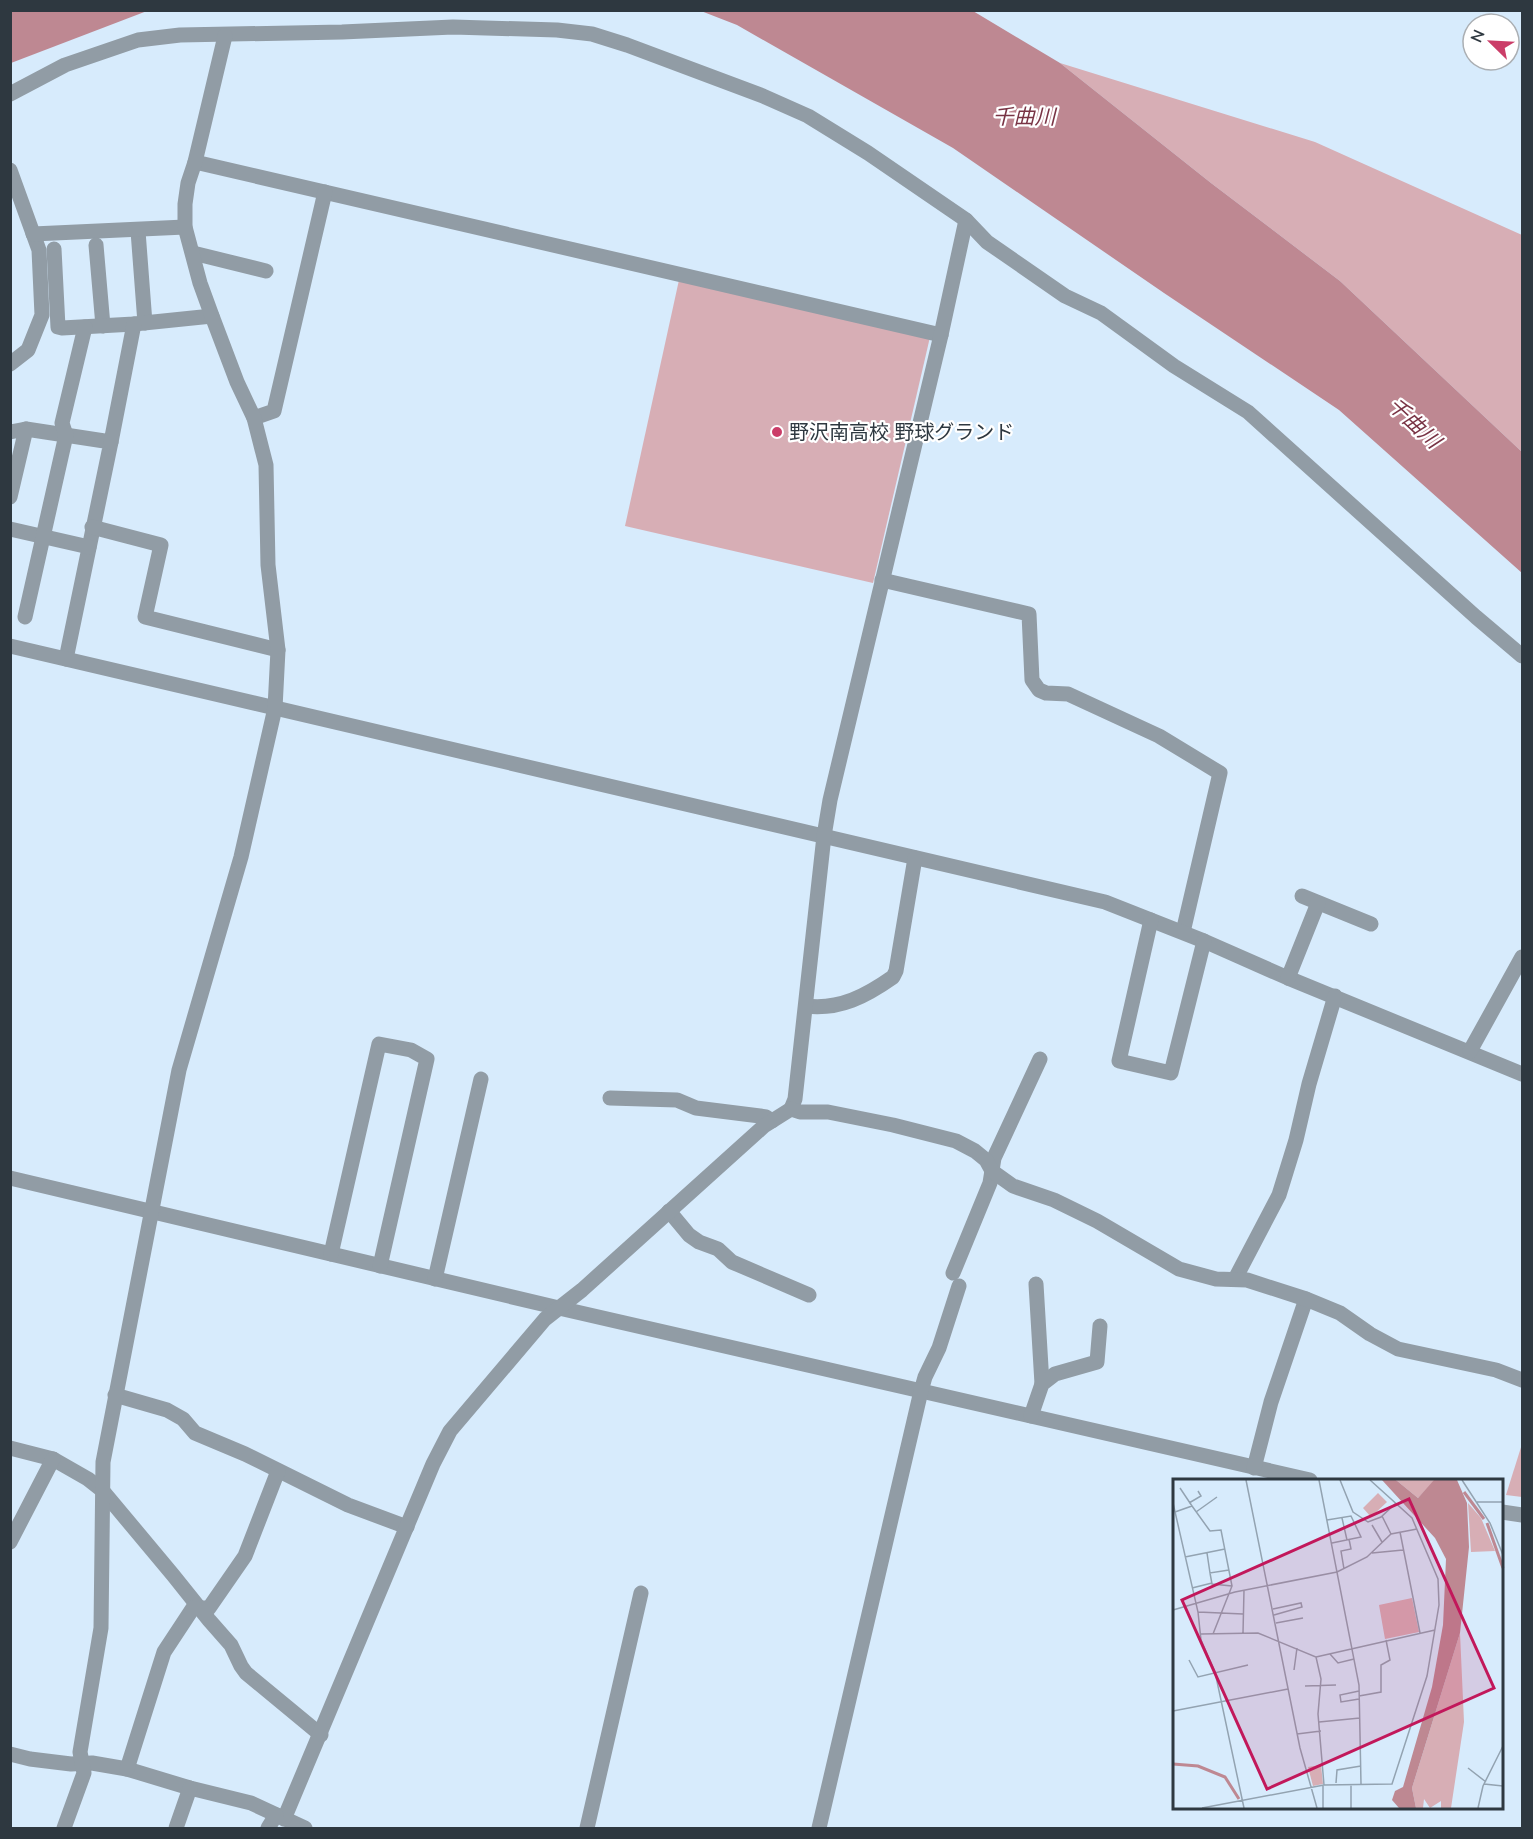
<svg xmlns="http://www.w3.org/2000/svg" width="1533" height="1839" viewBox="0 0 1533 1839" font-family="'Nunito Sans','Noto Sans JP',sans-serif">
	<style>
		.green { fill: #d7aeb5 }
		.water { fill: #be8892 }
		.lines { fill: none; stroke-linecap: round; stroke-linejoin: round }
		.minor { stroke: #919ca5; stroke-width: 15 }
		.poi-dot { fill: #cb3d68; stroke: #fff; stroke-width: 2 }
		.labels { text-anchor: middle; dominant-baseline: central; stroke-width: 4.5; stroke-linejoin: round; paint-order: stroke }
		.poi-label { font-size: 20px; fill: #2e3840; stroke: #fff; text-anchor: start }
		.water-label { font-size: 21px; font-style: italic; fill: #793445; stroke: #fff }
		.inset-river { fill: none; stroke: #be8892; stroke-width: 3 }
		.inset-road { fill: none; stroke: #93a3b1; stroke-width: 1.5 }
		.view { fill: #c2185b; fill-opacity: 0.15; stroke: #c2185b; stroke-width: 3 }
		.inset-edge { fill: none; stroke: #2e3840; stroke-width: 3 }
	</style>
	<rect width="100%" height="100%" fill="#d7ebfc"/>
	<g class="green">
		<path d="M 1060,63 L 1315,142 L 1522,235 L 1522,452 L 1340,281 L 1211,183 Z"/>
		<path d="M 679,280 L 930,337 L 873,583 L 625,526 Z"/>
		<path d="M 1522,1444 L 1522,1497 L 1506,1495 Z"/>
	</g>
	<g class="water">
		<path d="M 11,10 L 147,10 L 147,11 L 11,63 Z"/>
		<path d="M 701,11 L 973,11 L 1060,63 L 1211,183 L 1340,281 L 1522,452 L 1522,573 L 1339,410 L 1164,293 L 953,148 L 737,25 Z"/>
	</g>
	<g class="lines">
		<g class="minor">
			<path d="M 10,94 L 65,65 L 138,40 L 180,35 L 342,32 L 453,27 L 557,30 L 592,34 L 627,45 L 763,96 L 808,116 L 868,153 L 966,220 L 987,242 L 1065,296 L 1101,313 L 1174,366 L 1248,412 L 1476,617 L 1522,656"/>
			<path d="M 195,162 L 941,335"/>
			<path d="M 10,170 L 39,250 L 42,315 L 28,350 L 10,364"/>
			<path d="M 138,231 L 145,323"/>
			<path d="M 33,234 L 185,227"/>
			<path d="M 96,245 L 103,326"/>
			<path d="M 54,249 L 58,327 L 62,328 L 134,324 L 212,316"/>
			<path d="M 193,253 L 266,271"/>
			<path d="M 254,418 L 274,411 L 325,192"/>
			<path d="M 10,432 L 26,429 L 111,442 L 66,659"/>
			<path d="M 111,442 L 134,324"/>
			<path d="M 10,497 L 26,429"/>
			<path d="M 92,527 L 161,545 L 145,617 L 278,650"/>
			<path d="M 10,529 L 89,547"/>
			<path d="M 882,580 L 1029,614 L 1032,680 L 1039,690 L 1046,693 L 1068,694 L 1159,736 L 1220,773 L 1183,932"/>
			<path d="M 25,617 L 66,435 L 62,423 L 85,327"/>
			<path d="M 10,646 L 1105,902 L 1204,941 L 1288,978 L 1522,1074"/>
			<path d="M 1302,896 L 1371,924"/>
			<path d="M 1151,920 L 1119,1061 L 1171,1073 L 1204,941"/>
			<path d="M 1288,978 L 1318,903"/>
			<path d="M 806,1006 C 840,1010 866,996 893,977 L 896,971 L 915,858"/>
			<path d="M 1470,1051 L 1522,957"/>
			<path d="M 610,1098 L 677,1100 L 696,1108 L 760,1116 L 766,1117 L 772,1121"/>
			<path d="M 791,1109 L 795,1099 L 824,836 L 830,800 L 941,335 L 966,220"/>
			<path d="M 10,1178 L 559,1308 L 1310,1480"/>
			<path d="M 669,1211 L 689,1235 L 699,1242 L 718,1249 L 732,1262 L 809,1295"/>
			<path d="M 331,1254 L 379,1044 L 411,1050 L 427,1059 L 380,1266"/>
			<path d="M 953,1273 L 990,1183 L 994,1158 L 1040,1059"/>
			<path d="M 435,1279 L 481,1079"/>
			<path d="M 1235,1279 L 1279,1195 L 1296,1140 L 1309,1084 L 1335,996"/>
			<path d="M 1036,1284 L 1042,1384"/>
			<path d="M 115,1395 L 167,1410 L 183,1419 L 195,1433 L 245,1454 L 348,1505 L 407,1527"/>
			<path d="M 1031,1416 L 1042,1384 L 1055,1374 L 1097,1362 L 1100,1326"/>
			<path d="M 10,1448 L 53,1459 L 88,1479 L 102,1490 L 173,1575 L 209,1620 L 231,1645 L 241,1666 L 246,1673 L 321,1735"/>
			<path d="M 1254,1468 L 1271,1402 L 1306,1299"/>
			<path d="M 1502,1512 L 1522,1515"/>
			<path d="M 10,1542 L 53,1459"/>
			<path d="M 10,1754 L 30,1759 L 71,1764 L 92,1763 L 127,1769 L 190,1788 L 251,1803 L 305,1828"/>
			<path d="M 127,1769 L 164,1652 L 193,1608 L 209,1608 L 245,1556 L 278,1471"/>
			<path d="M 284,1819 L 433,1464 L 450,1431 L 545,1319 L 582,1290 L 764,1126 L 791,1109 L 800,1112 L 828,1112 L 893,1125 L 956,1141 L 975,1151 L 986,1160 L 992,1171 L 1013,1186 L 1054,1200 L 1097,1221 L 1179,1269 L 1216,1279 L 1247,1280 L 1306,1299 L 1340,1313 L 1370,1334 L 1398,1349 L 1496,1370 L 1522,1380"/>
			<path d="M 64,1828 L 84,1773 L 80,1752 L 101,1628 L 103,1462 L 179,1070 L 241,857 L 275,708 L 278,650 L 268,565 L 266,465 L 254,418 L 237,382 L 212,316 L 200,283 L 185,227 L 185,204 L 188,183 L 195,162 L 225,36"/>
			<path d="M 176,1828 L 190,1788"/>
			<path d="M 268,1828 L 276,1815"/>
			<path d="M 587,1828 L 641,1593"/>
			<path d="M 819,1828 L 921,1391 L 925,1377 L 939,1348 L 959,1286"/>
		</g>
	</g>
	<circle class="poi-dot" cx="777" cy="432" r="6"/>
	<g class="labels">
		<g class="poi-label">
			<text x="789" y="432">野沢南高校 野球グランド</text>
		</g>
		<g class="water-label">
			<text x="1024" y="117">千曲川</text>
			<text transform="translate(1414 423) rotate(43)">千曲川</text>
		</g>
	</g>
	<g transform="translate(1173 1479)">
		<rect width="330" height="330" fill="#d7ebfc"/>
		<path d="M 223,1 L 261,1 L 261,2 L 245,19 ZM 205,14 L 214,23 L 198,38 L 190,29 ZM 295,24 L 308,39 L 322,72 L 298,73 ZM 239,119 L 246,153 L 212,160 L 206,126 ZM 287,154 L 291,243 L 278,329 L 268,329 L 268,322 L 257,329 L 251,320 L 250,329 L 243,329 L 239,309 ZM 148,286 L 150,305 L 140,307 L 135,288 Z" fill="#d7aeb5"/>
		<path d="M 209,1 L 223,1 L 245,19 L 261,1 L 284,1 L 294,24 L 296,68 L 287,154 L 239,309 L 243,329 L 226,329 L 219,321 L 222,312 L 230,308 L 259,208 L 270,146 L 273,80 L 262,59 Z" fill="#be8892"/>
		<path class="inset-river" d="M 291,13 L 311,40M 314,44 L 330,89M 0,285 L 25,287 L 52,298 L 66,320"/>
		<path class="inset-road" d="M 73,1 L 127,269 L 144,329M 146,1 L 186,206 L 188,305M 167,1 L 180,33 L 195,43 L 208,38 L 223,24M 289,1 L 317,44 L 330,76M 7,9 L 19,27M 304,23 L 330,23M 0,24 L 25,133 L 28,161 L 42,193 L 71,329M 16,24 L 28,17 L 25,12M 2,33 L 19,27 L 37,52 L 48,51 L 59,107 L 40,155M 23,33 L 44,18M 209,37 L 218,55M 169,39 L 174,61M 154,41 L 178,37 L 188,58 L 159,64M 199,46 L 209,63M 227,53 L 247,154M 34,74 L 37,94 L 56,91M 199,74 L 230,71M 12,78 L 52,70M 171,90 L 168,72 L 178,70 L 176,60M 37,94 L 39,105 L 59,107M 19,109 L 39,104M 100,130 L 128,124 L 129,128 L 101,136M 0,131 L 62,113 L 164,93 L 194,78 L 218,55 L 244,50M 25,133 L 70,135M 103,144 L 130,139M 70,154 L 71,111M 28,155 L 85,154 L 143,178 L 148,200 L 145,235 L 151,306M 157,175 L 165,184 L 181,180M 143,178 L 262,151M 16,181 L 25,198 L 75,186M 121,191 L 124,169M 132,207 L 163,206M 186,212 L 167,216 L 168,223 L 186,220M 186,217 L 208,213 L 208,186 L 217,181 L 213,161M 0,232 L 115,210M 146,243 L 187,239M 124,255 L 148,252M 295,289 L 313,303M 163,304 L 164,291 L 188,287M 311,305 L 330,307M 29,329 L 151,306 L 219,305 L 254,197 L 266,126 L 265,100 L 239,39 L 197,1M 150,329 L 150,306M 178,329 L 178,306M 305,329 L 310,307 L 330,267"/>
		<path class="view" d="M 236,20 L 321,209 L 94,310 L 9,121 Z"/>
		<rect width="330" height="330" class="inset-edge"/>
	</g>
	<rect width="1533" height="1839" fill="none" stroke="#2e3840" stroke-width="24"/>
	<g transform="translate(1491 42) rotate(294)"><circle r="28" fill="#ffffff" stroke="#abafb3" stroke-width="1.5"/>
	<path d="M0-4.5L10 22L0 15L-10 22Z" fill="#cb3d68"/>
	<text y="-9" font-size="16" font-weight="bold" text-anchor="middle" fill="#2e3840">N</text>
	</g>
</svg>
